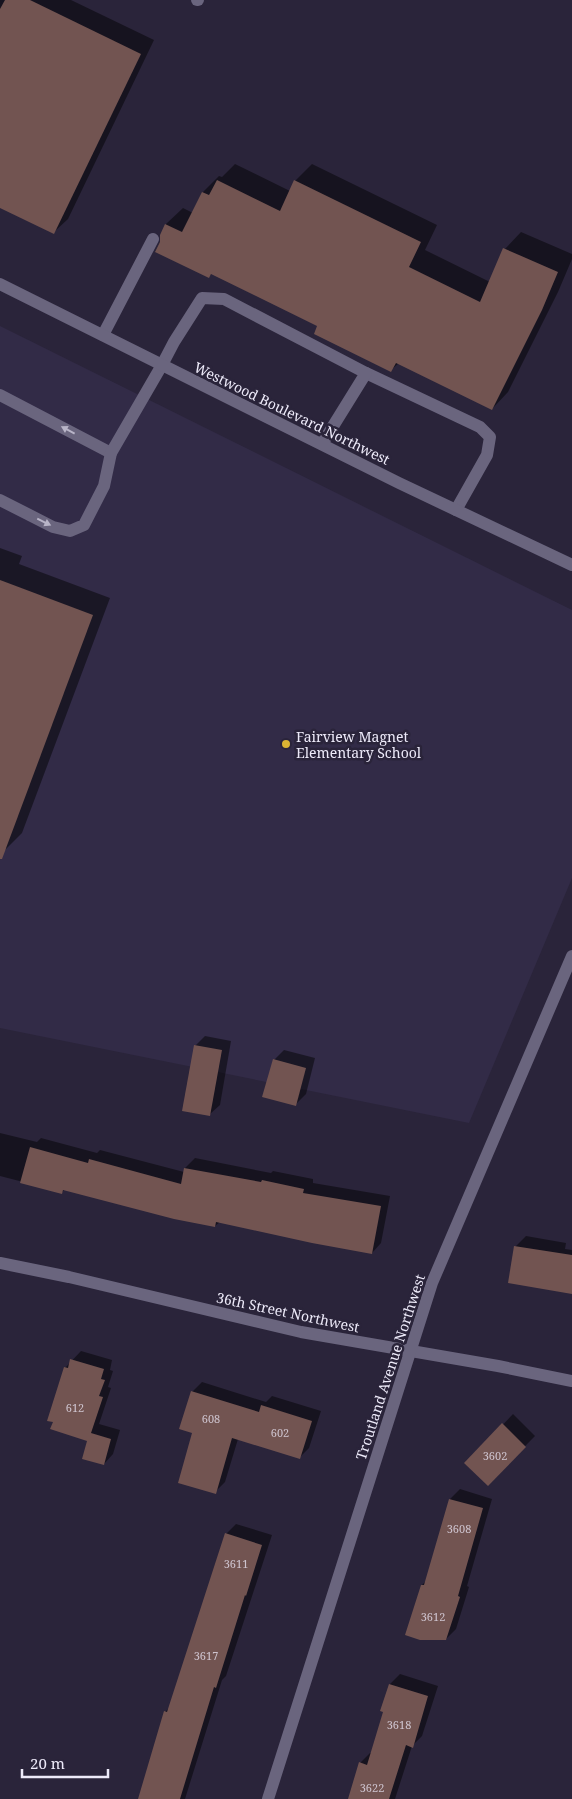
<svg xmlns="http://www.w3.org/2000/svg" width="572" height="1799" viewBox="0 0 572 1799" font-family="'Noto Serif',serif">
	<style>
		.built { fill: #322b47 }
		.shadow { fill: #0007 }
		.building { fill: #725451 }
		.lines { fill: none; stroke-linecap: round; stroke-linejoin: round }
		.service { stroke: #6a657e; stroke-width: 12 }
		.minor { stroke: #6a657e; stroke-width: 12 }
		.tertiary { stroke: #6a657e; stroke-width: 12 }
		.oneway { fill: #b9b5c8 }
		.poi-dot { fill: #dab333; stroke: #2a243a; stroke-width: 2 }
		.labels { text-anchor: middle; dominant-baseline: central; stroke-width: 5; stroke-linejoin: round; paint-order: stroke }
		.number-label { font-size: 11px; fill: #cec4cf }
		.street-label { font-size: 14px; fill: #edeaf9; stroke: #2a243a }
		.poi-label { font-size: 14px; fill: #edeaf9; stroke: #2a243a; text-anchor: start }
	</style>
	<rect width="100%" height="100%" fill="#2a243a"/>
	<path class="built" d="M 0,326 L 572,610 L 572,878 L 469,1123 L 0,1028 Z"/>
	<g class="shadow">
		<path d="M 0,0 L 71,0 L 154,40 L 68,219 L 54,232 L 0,205 Z"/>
		<path d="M 235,164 L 290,191 L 295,181 L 312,164 L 437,225 L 425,250 L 490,282 L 505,249 L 521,232 L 572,254 L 572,259 L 558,292 L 508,392 L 492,409 L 399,363 L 391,370 L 319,326 L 212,273 L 209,277 L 162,243 L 161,235 L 166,224 L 183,208 L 193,213 L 203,192 L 219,176 L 222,177 Z"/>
		<path d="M 0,548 L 22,556 L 19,564 L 110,598 L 22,833 L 5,850 L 0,848 Z"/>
		<path d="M 205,1036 L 231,1041 L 220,1105 L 210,1114 L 195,1046 Z"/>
		<path d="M 284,1050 L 315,1058 L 306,1094 L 296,1104 L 274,1060 Z"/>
		<path d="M 0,1133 L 37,1142 L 41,1138 L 97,1153 L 100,1150 L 184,1172 L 185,1168 L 195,1158 L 271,1173 L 273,1171 L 313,1179 L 313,1183 L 390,1196 L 381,1243 L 372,1253 L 220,1222 L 215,1226 L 65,1189 L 62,1192 L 0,1176 Z"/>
		<path d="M 526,1236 L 566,1243 L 565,1249 L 572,1250 L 572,1293 L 510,1282 L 516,1246 Z"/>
		<path d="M 81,1351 L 112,1360 L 110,1370 L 113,1371 L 108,1387 L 111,1388 L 99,1424 L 120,1430 L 113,1454 L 104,1464 L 89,1440 L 65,1368 Z"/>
		<path d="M 202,1382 L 266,1402 L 272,1396 L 321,1411 L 309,1448 L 299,1458 L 238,1439 L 225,1482 L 215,1492 L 194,1432 L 192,1392 Z"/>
		<path d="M 513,1414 L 535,1436 L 488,1484 L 466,1463 Z"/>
		<path d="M 460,1489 L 492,1499 L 467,1586 L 469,1587 L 456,1629 L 446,1639 L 422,1585 L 426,1581 L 450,1499 Z"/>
		<path d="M 236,1524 L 272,1535 L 226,1676 L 222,1680 L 185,1799 L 139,1799 L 165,1712 L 170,1707 L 226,1534 Z"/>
		<path d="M 400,1674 L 438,1686 L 422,1736 L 412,1746 L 395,1799 L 349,1799 L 360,1763 L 370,1753 L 372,1753 L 384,1711 L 382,1710 L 390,1684 Z"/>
	</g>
	<g class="building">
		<path d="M 5,0 L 30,0 L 141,54 L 54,234 L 0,208 L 0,9 Z"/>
		<path d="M 217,180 L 280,211 L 294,180 L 421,242 L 409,267 L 480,302 L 503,248 L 558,272 L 542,310 L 492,410 L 396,363 L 391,372 L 314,334 L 317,326 L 211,274 L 209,278 L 155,252 L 160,242 L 160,235 L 165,224 L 182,232 L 202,192 L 209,195 Z"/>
		<path d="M 0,580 L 93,615 L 2,859 L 0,859 Z"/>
		<path d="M 194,1045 L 222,1050 L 210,1116 L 182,1111 Z"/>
		<path d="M 273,1059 L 306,1068 L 296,1106 L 262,1097 Z"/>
		<path d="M 30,1147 L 88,1163 L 89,1159 L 181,1184 L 184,1168 L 261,1182 L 262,1180 L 304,1189 L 303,1193 L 381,1206 L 372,1254 L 312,1243 L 216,1222 L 215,1227 L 174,1219 L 63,1190 L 62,1194 L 20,1183 Z"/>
		<path d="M 514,1246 L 572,1255 L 572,1294 L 508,1283 Z"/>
		<path d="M 70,1359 L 104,1369 L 101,1379 L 105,1380 L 99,1396 L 103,1397 L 91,1433 L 111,1439 L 104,1465 L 82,1459 L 87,1441 L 50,1429 L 53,1422 L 47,1421 L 64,1367 L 68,1368 Z"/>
		<path d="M 191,1391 L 259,1412 L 261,1405 L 312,1421 L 300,1459 L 232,1438 L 216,1494 L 178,1483 L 192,1433 L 179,1429 Z"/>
		<path d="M 502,1423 L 526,1447 L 488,1486 L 464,1463 Z"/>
		<path d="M 449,1499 L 483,1508 L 458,1596 L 460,1597 L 446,1640 L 420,1640 L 405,1635 L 421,1585 L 424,1585 Z"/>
		<path d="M 225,1533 L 262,1545 L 246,1596 L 245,1595 L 216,1688 L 214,1687 L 180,1799 L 138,1799 L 164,1711 L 167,1712 Z"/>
		<path d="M 389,1684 L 428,1696 L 413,1748 L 406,1745 L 389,1799 L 348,1799 L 359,1762 L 367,1765 L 383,1712 L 380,1711 Z"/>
	</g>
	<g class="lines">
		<g class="service">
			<path d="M 197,0 L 198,0"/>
			<path d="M 103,335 L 153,239"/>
			<path d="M 366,373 L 480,427 L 490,437 L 487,455 L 456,510"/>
			<path d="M 0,395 L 111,453"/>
			<path d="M 0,500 L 53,527 L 70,531 L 84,525 L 104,486 L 111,453 L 162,365 L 174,342 L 202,298 L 224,299 L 366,373 L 322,444"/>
		</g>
		<g class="minor">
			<path d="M 0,1263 L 69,1277 L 301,1332 L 498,1366 L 572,1381"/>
			<path d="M 268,1799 L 432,1283 L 572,956"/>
		</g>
		<path class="tertiary" d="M 0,284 L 399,483 L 572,565"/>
	</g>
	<defs><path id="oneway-solid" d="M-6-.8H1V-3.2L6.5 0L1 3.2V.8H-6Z" transform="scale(1.25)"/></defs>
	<g class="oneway">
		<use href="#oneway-solid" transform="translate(68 430) rotate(-152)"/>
		<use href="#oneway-solid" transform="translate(44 522) rotate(26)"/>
	</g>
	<circle class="poi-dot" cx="286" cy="744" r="5"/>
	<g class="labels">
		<g class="number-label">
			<text x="75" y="1407">612</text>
			<text x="211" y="1418">608</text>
			<text x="280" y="1432">602</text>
			<text x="495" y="1455">3602</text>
			<text x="459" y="1528">3608</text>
			<text x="236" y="1563">3611</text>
			<text x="433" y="1616">3612</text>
			<text x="206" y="1655">3617</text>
			<text x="399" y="1724">3618</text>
			<text x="372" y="1787">3622</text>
		</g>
		<g class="street-label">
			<text transform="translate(292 413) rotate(26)">Westwood Boulevard Northwest</text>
			<text transform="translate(288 1312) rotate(12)">36th Street Northwest</text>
			<text transform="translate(390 1367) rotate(-72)">Troutland Avenue Northwest</text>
		</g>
		<g class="poi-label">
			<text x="296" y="736">Fairview Magnet<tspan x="296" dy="16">Elementary School</tspan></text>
		</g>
	</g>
	<path d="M22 1769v8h86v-8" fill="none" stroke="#edeaf9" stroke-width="2.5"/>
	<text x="30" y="1769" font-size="15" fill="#edeaf9" stroke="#2a243a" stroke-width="4" paint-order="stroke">20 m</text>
</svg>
